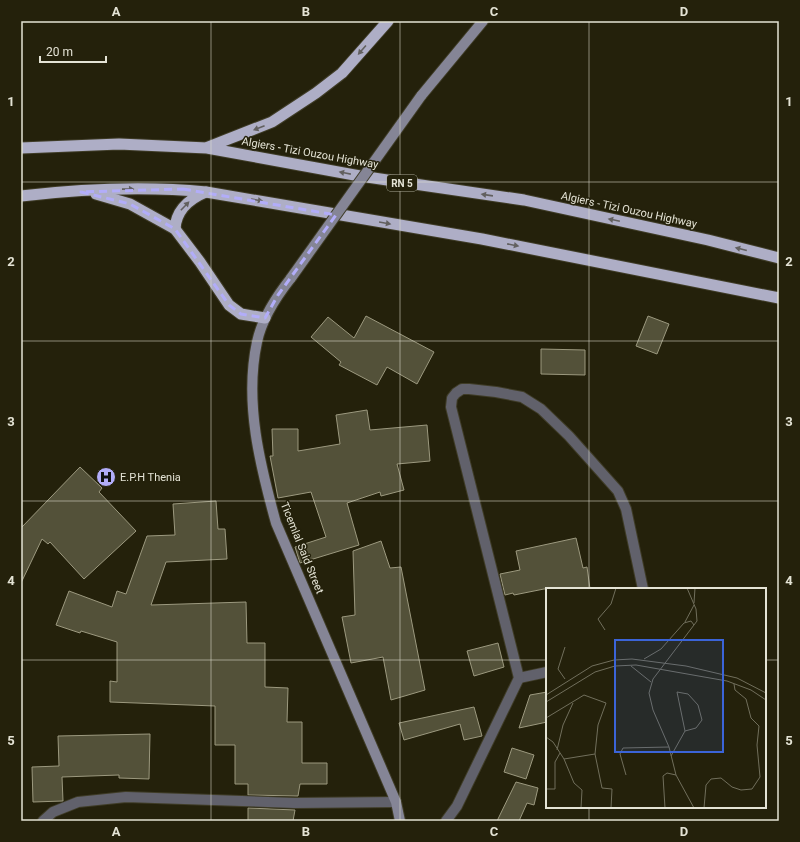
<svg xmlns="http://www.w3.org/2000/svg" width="800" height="842" viewBox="0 0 800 842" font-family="Roboto,sans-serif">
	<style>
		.building { fill: #535139; stroke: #9c997f }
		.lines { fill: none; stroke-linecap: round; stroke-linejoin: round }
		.minor-casing { stroke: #3f3c27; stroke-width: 12 }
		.secondary-casing { stroke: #3f3c27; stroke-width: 12 }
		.trunk-casing { stroke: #3f3c27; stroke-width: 13 }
		.minor { stroke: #61616b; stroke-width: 10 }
		.secondary { stroke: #858596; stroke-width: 10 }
		.trunk { stroke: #aeaec6; stroke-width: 11 }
		.secondary-bridge-casing { stroke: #3f3c27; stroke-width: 12; stroke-linecap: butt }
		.secondary-bridge { stroke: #858596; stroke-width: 10 }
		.oneway { fill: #62605f }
		.marked { fill: none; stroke: #b2adf9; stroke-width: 3; stroke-dasharray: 8 5; stroke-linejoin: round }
		.grid { fill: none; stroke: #e4e3d5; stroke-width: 1; stroke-opacity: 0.55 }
		.labels { text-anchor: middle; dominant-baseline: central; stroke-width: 3; stroke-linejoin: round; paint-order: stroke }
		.shield { fill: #24210b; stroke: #aaa998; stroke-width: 1 }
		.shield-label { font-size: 10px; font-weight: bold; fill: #e4e3d5 }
		.street-label { font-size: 11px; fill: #e4e3d5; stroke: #24210b }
		.poi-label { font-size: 11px; fill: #e4e3d5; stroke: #24210b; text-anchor: start }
		.inset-road { fill: none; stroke: #716f5c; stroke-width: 1 }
		.view { fill: #3b64d8; fill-opacity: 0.15; stroke: #3b64d8; stroke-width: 2 }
		.inset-edge { fill: none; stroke: #e4e3d5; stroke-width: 2 }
		.neatline { fill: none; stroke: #e4e3d5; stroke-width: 1.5 }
		.grid-label { font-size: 13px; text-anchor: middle; font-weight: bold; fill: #e4e3d5 }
	</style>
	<rect width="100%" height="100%" fill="#24210b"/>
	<g class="building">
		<path d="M 366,316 L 434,352 L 417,384 L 387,367 L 377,385 L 339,365 L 341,362 L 311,337 L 328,317 L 354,338 Z"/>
		<path d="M 648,316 L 669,324 L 657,354 L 636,346 Z"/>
		<path d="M 541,349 L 585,350 L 585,375 L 541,374 Z"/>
		<path d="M 367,410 L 370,430 L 427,425 L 430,461 L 397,464 L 404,490 L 381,496 L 380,492 L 347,503 L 359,545 L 300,563 L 295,547 L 326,537 L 311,492 L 278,498 L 270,456 L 273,456 L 272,429 L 298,429 L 298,451 L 340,444 L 336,415 Z"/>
		<path d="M 80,467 L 102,488 L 99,492 L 136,531 L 84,579 L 50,542 L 48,544 L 42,539 L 21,583 L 21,528 Z"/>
		<path d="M 216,501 L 218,529 L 225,529 L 227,559 L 166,562 L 151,605 L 246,602 L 247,643 L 265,643 L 265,687 L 288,688 L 287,722 L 302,722 L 302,763 L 327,763 L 327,784 L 300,784 L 298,796 L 248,795 L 248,784 L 235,784 L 235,745 L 215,745 L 215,706 L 110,702 L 110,681 L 117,682 L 117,642 L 81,631 L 80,633 L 56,625 L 69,591 L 112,607 L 117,591 L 126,594 L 147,536 L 175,535 L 173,504 Z"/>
		<path d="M 576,538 L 583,568 L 587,567 L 590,589 L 544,589 L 514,595 L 513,593 L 505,595 L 500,574 L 520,570 L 516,551 Z"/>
		<path d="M 381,541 L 390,568 L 401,567 L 425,690 L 391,700 L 383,657 L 351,663 L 342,617 L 355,615 L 353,551 Z"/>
		<path d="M 498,643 L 504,667 L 474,676 L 467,651 Z"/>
		<path d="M 547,692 L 547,722 L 519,728 L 530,695 Z"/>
		<path d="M 474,707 L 482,736 L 464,740 L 460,724 L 404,740 L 399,723 Z"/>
		<path d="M 150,734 L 149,779 L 119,778 L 119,775 L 62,777 L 63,801 L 33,802 L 32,767 L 59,766 L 58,736 Z"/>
		<path d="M 512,748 L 534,755 L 526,779 L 504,772 Z"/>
		<path d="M 516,782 L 538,788 L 534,805 L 527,803 L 519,821 L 497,821 Z"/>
		<path d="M 248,808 L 295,810 L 293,821 L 248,821 Z"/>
	</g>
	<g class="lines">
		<g class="minor-casing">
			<g id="minor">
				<path d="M 519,678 L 547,672"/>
				<path d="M 43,821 L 53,812 L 78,802 L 126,797 L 295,803 L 396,802"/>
				<path d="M 446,821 L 457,806 L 519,678 L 451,407 L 452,398 L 456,393 L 462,389 L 469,389 L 496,392 L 522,397 L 541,409 L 569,436 L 618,491 L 626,509 L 643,589"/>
			</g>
		</g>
		<g class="secondary-casing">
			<g id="secondary">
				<path d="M 421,96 L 483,21"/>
				<path d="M 291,278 C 276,297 262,318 257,342 C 244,402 260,465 276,523 L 396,802 L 400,821"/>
			</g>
		</g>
		<g class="trunk-casing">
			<g id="trunk">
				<path d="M 208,147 L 272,122 L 316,93 L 342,73 L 388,21"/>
				<path d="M 21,148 L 119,144 L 207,148 L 360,176 L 524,200 L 708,240 L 779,258"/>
				<path d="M 96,194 L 130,204 L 175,229 L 200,262 L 229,305 L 241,314 L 265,318"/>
				<path d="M 21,196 C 82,189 145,186 206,192 L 482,239 L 779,298"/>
				<path d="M 175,229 C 176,210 189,199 206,192"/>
			</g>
		</g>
		<use href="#minor" class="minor"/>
		<use href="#secondary" class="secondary"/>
		<use href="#trunk" class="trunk"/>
		<g class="secondary-bridge-casing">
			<path id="secondary-bridge" d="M 291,278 L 421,96"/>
		</g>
		<use href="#secondary-bridge" class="secondary-bridge"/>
	</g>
	<defs><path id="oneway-solid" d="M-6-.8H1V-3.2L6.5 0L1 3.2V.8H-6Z"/></defs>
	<g class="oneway">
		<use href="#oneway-solid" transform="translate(362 50) rotate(131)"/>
		<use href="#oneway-solid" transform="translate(259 128) rotate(159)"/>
		<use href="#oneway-solid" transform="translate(345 173) rotate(-169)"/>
		<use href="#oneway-solid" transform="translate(128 189) rotate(-1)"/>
		<use href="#oneway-solid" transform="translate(487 195) rotate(-172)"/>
		<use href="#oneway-solid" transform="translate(257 200) rotate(10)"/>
		<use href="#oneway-solid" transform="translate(185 206) rotate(-46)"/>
		<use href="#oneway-solid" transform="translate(614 220) rotate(-168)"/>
		<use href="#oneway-solid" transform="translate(385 223) rotate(10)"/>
		<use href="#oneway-solid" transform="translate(513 245) rotate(11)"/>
		<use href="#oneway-solid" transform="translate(741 249) rotate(-166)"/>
	</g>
	<path class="marked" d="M 183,189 L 336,215 L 278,295 L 265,318 L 241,314 L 229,305 L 175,229 L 130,204 L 81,192 Z"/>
	<path class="grid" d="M 211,21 L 211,821M 400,21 L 400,821M 589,21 L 589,589M 21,182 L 779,182M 21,341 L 779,341M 21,501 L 779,501M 21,660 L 547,660M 765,660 L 779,660M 589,807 L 589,821"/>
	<defs>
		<g id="hospital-disc" transform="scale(1)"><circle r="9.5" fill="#b2adf9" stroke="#24210b"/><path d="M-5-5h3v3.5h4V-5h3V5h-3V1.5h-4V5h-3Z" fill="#111"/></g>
	</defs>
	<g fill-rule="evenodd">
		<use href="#hospital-disc" x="106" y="477"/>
	</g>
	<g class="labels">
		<rect class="shield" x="387" y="175" width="30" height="16" rx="3"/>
		<g class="shield-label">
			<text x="402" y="183">RN 5</text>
		</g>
		<g class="street-label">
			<text transform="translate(310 153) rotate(10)">Algiers - Tizi Ouzou Highway</text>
			<text transform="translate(629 210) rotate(12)">Algiers - Tizi Ouzou Highway</text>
			<text transform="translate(302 548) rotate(68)">Ticemlal Said Street</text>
		</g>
		<g class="poi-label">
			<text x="120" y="477">E.P.H Thenia</text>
		</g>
	</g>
	<g transform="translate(546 588)">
		<rect width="220" height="220" fill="#24210b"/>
		<path class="inset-road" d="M 141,0 L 150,21 L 151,33 L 107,91 L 103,105 L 107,122 L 123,159 L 130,187 L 148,220M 148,15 L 149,0M 139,34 L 148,17M 59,42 L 52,31 L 65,16 L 70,0M 19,59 L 12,81 L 19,91M 98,71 L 115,61 L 138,35 L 145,33 L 148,37M 85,78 L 105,94M 0,107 L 46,78 L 68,72 L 86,71 L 140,78 L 191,90 L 220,105M 0,114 L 49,84 L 69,78 L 90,77 L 181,93 L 205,102 L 220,112M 0,130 L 38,107 L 60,115 L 52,137 L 49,166 L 56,200 L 66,201 L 65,220M 0,149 L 7,154 L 18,171 L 49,166M 11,162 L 17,137 L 27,115M 125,168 L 139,143 L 131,104 L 142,106 L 152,117 L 156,132 L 150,140 L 139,143M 18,171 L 28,195 L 36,202 L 35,220M 80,187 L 74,166 L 77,160 L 123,159M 0,201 L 9,201 L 9,174 L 14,165M 119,220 L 117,188 L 121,185 L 130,187M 158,220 L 160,197 L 165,191 L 175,190 L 186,199 L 195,202 L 206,201 L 214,189 L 211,157 L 213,138 L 205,130 L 200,111 L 189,102 L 188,96"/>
		<path class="view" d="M 69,52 L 177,52 L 177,164 L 69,164 Z"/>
		<rect width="220" height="220" class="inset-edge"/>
	</g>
	<rect width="800" height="842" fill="none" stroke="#24210b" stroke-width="44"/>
	<path d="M40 56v6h66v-6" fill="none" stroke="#e4e3d5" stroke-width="2"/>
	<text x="46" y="56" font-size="12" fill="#e4e3d5" stroke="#24210b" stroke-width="3" paint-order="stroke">20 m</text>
	<rect x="22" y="22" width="756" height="798" class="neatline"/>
	<g class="grid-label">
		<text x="116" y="16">A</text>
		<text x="306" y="16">B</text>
		<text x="494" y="16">C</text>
		<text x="684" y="16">D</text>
		<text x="11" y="106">1</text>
		<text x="789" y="106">1</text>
		<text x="11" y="266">2</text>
		<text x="789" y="266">2</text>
		<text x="11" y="426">3</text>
		<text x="789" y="426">3</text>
		<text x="11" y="585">4</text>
		<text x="789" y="585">4</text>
		<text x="11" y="745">5</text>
		<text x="789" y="745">5</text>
		<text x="116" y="836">A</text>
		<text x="306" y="836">B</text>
		<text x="494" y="836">C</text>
		<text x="684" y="836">D</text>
	</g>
</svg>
